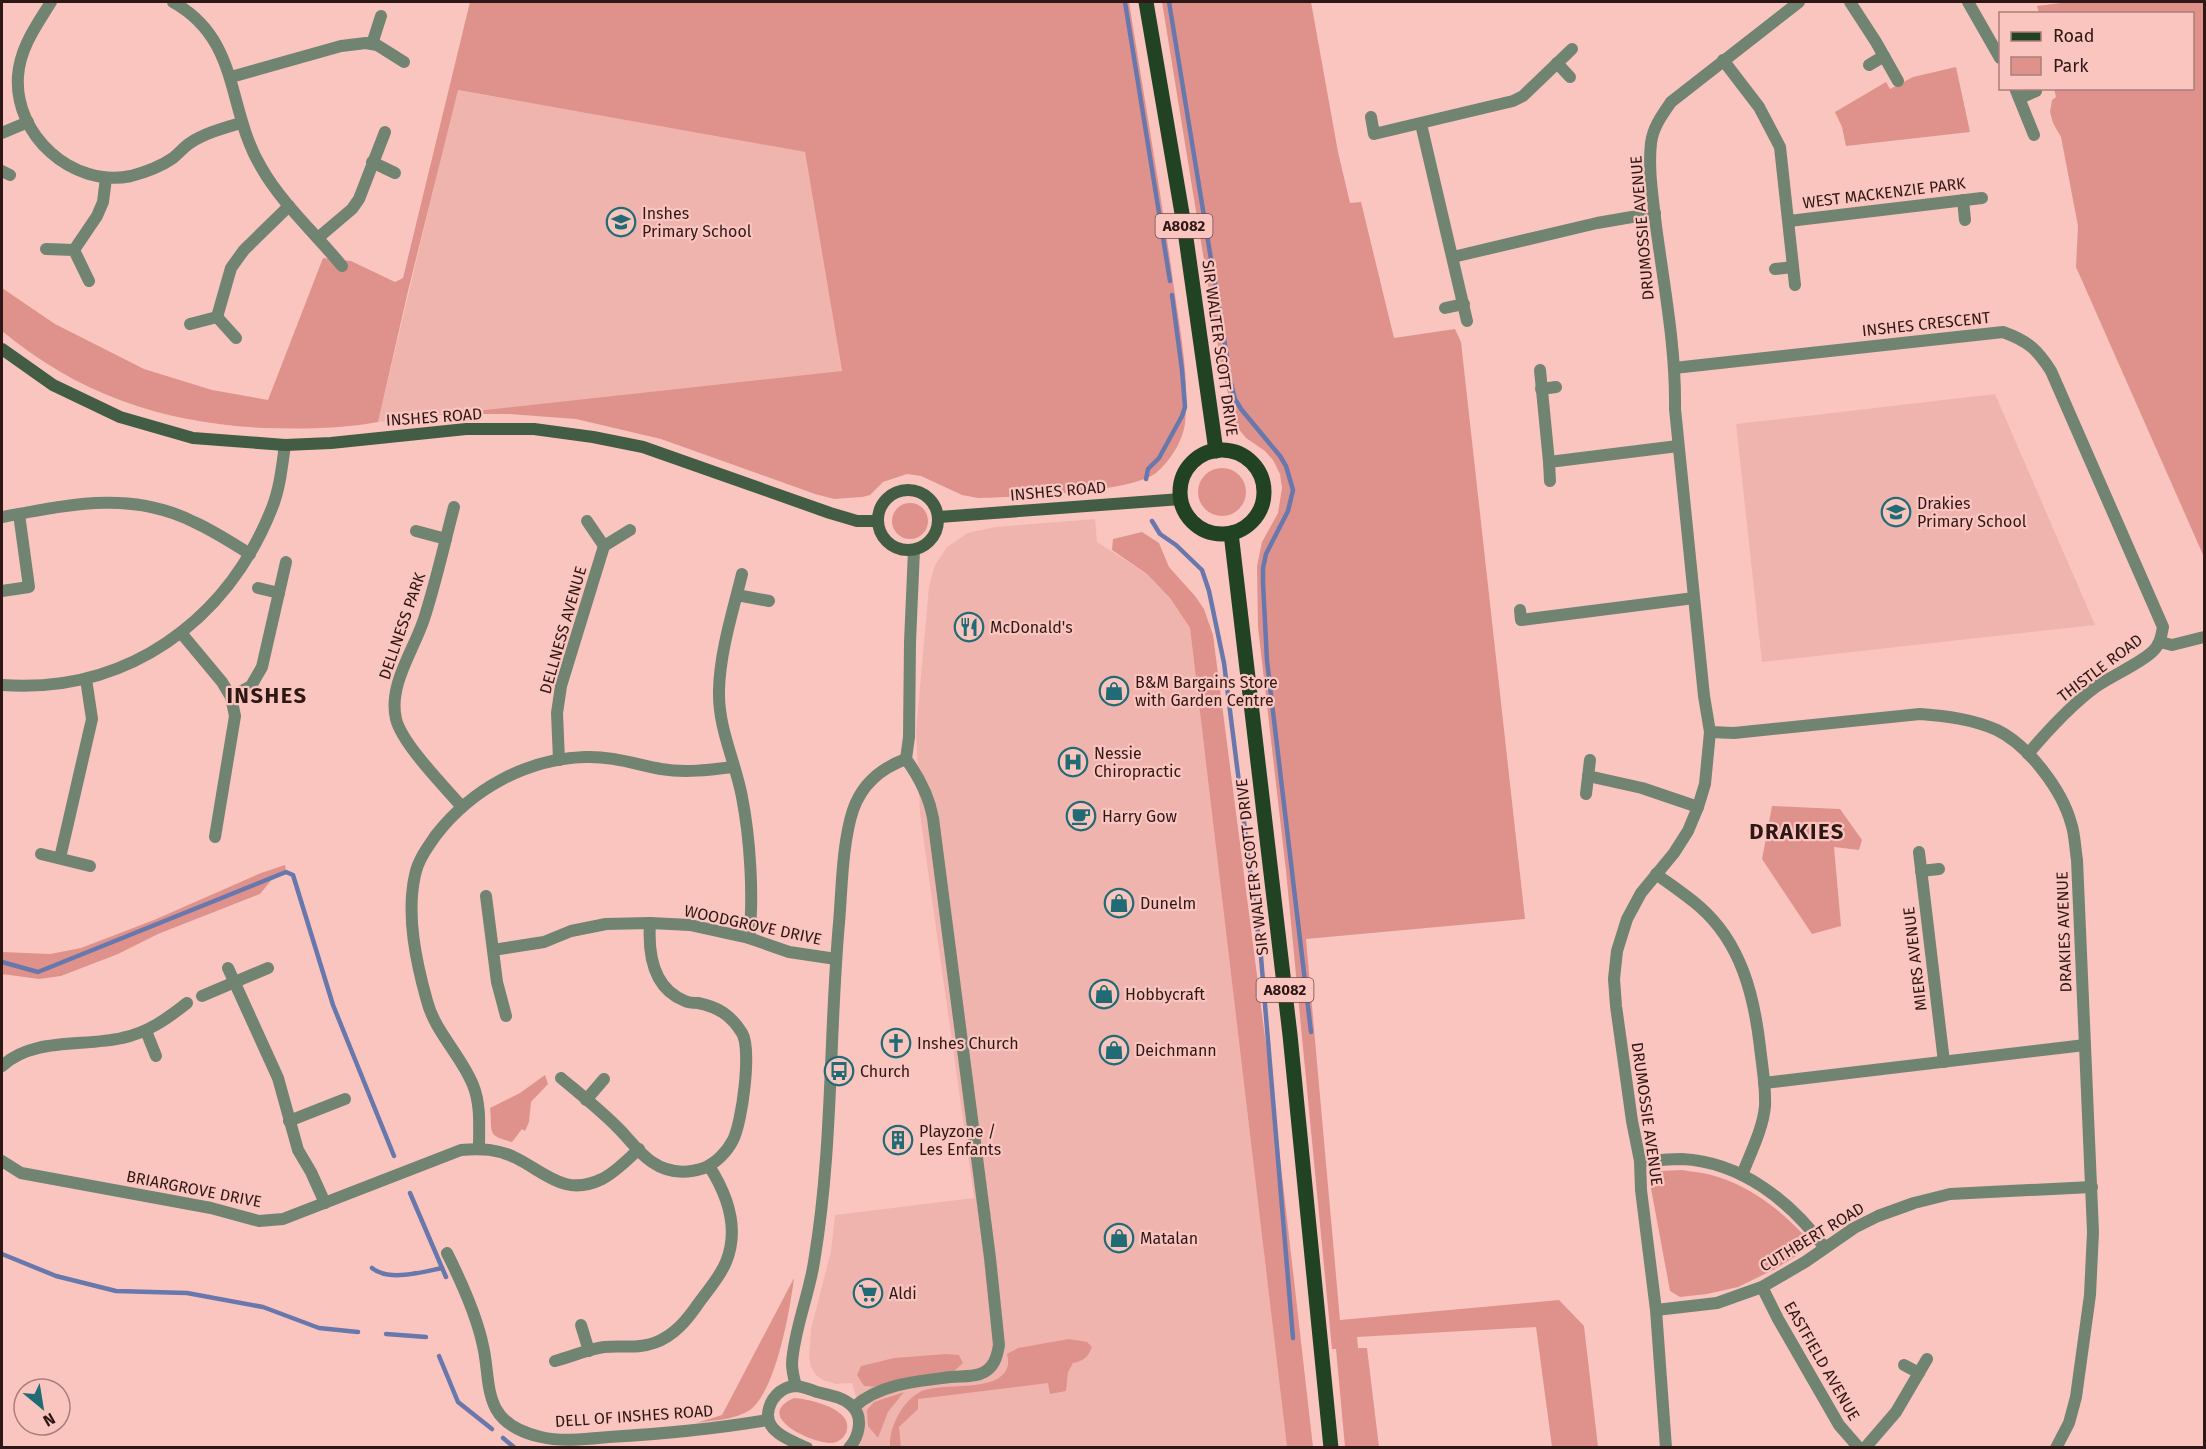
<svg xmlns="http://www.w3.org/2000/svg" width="2206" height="1449" viewBox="0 0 2206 1449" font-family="'Fira Sans',sans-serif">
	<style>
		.built { fill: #f0b4af }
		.green { fill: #df928c }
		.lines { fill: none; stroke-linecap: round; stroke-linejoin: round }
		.stream { stroke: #6878ac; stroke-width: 4.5 }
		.street { stroke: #718471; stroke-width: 12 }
		.secondary { stroke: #425d43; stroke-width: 12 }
		.primary { stroke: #214223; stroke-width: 15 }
		.labels { text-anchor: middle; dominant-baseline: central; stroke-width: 4.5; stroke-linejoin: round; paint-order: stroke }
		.shield { fill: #fbc5bf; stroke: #6c4b48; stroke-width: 1.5 }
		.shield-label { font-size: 15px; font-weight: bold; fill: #2f1715 }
		.street-label { font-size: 16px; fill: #2f1715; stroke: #fbc5bf }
		.poi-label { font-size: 16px; fill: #2f1715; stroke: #fbc5bf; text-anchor: start }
		.district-label { font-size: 22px; font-weight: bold; letter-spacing: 1.5px; fill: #2f1715; stroke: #fbc5bf }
	</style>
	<rect width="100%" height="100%" fill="#fbc5bf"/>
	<g class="built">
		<path d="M 457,90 L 805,152 L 842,372 L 378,422 Z"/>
		<path d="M 1995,394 L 2095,625 L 1762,662 L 1736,424 Z"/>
		<path d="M 1095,519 L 1097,542 L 1147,574 L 1170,598 L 1190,628 L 1287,1447 L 852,1447 L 863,1420 L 852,1383 L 836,1384 L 823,1380 L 816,1375 L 811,1367 L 809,1357 L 811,1329 L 831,1251 L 835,1215 L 974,1198 L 920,814 L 916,731 L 929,586 L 935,565 L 947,547 L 968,533 L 995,527 Z"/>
	</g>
	<g class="green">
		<path d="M 470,2 L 1129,2 C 1144,97 1161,192 1174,288 C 1180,330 1190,381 1185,423 C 1183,441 1170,461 1156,473 C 1130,493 1014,497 978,498 L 962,495 L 921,476 L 907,474 L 883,482 L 870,495 L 862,497 L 834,499 L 815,494 L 661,439 L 576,419 L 509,414 L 449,414 L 842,371 L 805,152 L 458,90 L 408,291 L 378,422 C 340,429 301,429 263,428 C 164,423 79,395 2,331 L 2,288 L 55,324 L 144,369 L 212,390 L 268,400 L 323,258 L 351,261 L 395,282 L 403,278 Z"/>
		<path d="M 1162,2 L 1311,2 L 1338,152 L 1350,203 L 1361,202 L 1394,338 L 1455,329 L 1461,342 L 1525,919 L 1306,939 L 1340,1320 L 1559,1300 L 1584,1326 L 1598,1447 L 1552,1447 L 1536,1327 L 1357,1337 L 1358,1348 L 1367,1348 L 1379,1447 L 1345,1447 L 1336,1349 L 1332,1349 L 1286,871 L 1258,627 L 1257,566 L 1262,542 L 1278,513 L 1282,488 L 1280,474 L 1273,460 L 1265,451 L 1246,438 L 1237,427 L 1222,371 Z"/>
		<path d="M 2069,2 L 2204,2 L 2204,557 L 2076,267 L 2078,226 L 2061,137 L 2053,123 L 2050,112 L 2052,100 L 2056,97 L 2054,89 L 2192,88 L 2192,14 L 2039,13 L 2037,6 Z"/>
		<path d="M 1956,67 L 1970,132 L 1846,146 L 1842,127 L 1835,112 L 1886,82 L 1890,89 L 1913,77 Z"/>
		<circle cx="1222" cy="492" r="24"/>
		<circle cx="910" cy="521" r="18"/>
		<path d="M 1142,532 L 1159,543 L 1169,567 L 1195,596 L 1204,609 L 1213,635 L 1276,1122 L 1313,1447 L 1287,1447 L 1190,628 L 1170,598 L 1147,574 L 1112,550 L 1113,539 Z"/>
		<path d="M 1772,806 L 1840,809 L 1862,840 L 1859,850 L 1834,847 L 1841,926 L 1812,934 L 1762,859 Z"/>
		<path d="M 285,865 L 286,872 L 273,878 L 260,894 L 158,934 L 118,954 L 61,976 L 39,979 L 2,974 L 2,952 L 50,954 L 81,948 L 154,920 L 261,873 Z"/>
		<path d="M 545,1075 L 548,1084 L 531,1102 L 529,1122 L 525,1131 L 522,1129 L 512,1142 C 485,1135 493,1132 490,1108 L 520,1093 Z"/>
		<path d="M 1682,1170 C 1694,1172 1707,1173 1718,1177 C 1752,1188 1779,1209 1803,1234 L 1804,1238 L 1796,1256 L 1773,1270 L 1738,1287 L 1707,1294 L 1680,1297 L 1670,1291 L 1650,1183 L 1660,1171 Z"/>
		<path d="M 794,1278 C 790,1310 776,1391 750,1410 C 735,1420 714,1420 696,1423 L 722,1415 Z"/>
		<path d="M 1069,1339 L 1087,1342 L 1092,1347 C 1088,1357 1084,1361 1073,1363 L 1068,1372 L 1066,1391 L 1050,1394 L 1048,1383 L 918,1399 L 918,1409 L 899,1427 L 901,1447 L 890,1447 C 889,1435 894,1422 900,1412 C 905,1404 912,1396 920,1392 C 942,1381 997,1394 1007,1368 C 1009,1364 1008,1358 1007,1354 L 1018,1348 Z"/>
		<path d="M 946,1354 L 959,1355 L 963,1363 L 951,1374 L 879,1387 L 864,1386 L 857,1375 L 861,1366 L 894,1358 Z"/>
		<path d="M 904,1392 L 888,1412 L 878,1438 L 868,1426 L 867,1410 L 874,1402 Z"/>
		<path d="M 794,1398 C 808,1399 832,1405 842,1415 C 854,1426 844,1444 829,1443 C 809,1442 753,1416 794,1398 Z"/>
	</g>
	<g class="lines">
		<g class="stream">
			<path d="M 1125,2 L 1170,281"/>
			<path d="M 1169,2 L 1227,357"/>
			<path d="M 1229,375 L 1235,399 L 1241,409 L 1280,456 L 1286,466 L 1293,490 L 1288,511 L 1266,554 L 1263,568 L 1263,583 L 1267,661 L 1311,1032"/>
			<path d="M 1146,479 L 1148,469 L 1159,458 L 1182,416 L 1185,407 L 1182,370 L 1172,295"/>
			<path d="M 1152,521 L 1160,534 L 1176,545 L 1202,570 L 1209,591 L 1224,663 L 1261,957 L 1293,1338"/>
			<path d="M 2,962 L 38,972 L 286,872 L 293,875 L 333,1005 L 394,1156"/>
			<path d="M 410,1193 L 446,1277"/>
			<path d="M 2,1254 L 56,1276 L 116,1291 L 187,1293 L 263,1307 L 319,1328 L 358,1332"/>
			<path d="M 372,1268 C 389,1282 422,1272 442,1268"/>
			<path d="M 386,1334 L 426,1337"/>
			<path d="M 439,1356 L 458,1402 L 492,1429"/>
			<path d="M 503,1438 L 515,1448"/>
		</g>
		<g class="street">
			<path d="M 51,2 C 37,25 20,47 18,76 C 14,135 72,188 131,176 C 146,172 160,167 173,158 C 179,153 184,147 190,143 C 205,133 224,128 241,123"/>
			<path d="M 173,2 C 241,40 226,108 261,167 C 282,204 315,233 342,266"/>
			<path d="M 1850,2 L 1876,42 L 1898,81"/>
			<path d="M 1968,2 L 2000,58"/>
			<path d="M 372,44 L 381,16"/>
			<path d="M 1723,60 L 1759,107 L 1780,147 L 1795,285"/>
			<path d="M 1557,63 L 1570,77"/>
			<path d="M 1869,65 L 1884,56"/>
			<path d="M 231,77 L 341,46 L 366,43 L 377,45 L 404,62"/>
			<path d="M 2015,88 L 2034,135"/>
			<path d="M 2020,98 L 2036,91"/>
			<path d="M 1371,117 L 1374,134 L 1513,101 L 1523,96 L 1572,49"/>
			<path d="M 1421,124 L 1467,321"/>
			<path d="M 2,133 L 28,122"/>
			<path d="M 372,162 L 395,173"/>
			<path d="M 2,171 L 10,175"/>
			<path d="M 1963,200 L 1965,220"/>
			<path d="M 1789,221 L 1982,198"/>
			<path d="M 319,237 L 352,209 L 359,199 L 385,132"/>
			<path d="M 46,249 L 74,250 L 89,281"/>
			<path d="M 74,250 L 97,216 L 103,202 L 106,178"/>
			<path d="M 1453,257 L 1597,223 L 1655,213"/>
			<path d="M 1775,269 L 1793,267"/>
			<path d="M 1445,308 L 1464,304"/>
			<path d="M 217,317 L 231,268 L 244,250 L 289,206"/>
			<path d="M 190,324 L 217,317 L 236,338"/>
			<path d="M 1674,368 L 2003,332 C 2028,341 2037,349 2051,371 L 2163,627 C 2161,637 2160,645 2152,652 C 2139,664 2113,675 2097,686 C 2071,705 2049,729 2028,754"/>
			<path d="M 1540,370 L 1549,462 L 1678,446"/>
			<path d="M 1541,389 L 1556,387"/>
			<path d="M 1549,462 L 1550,481"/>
			<path d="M 454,507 C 444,545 436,582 424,619 C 414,650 388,685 396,719 C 402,744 445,787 462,807"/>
			<path d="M 2,517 C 68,505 130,490 194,522 C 214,531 232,543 250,554"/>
			<path d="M 587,521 L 604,546 L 630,530"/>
			<path d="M 416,531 L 446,539"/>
			<path d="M 742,574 C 733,611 720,651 719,690 C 718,729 735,760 742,797 C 750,838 754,897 749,938"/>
			<path d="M 258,588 L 279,593"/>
			<path d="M 2,591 L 29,587 L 19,514"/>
			<path d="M 737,595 L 769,601"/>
			<path d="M 1520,610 L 1521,620 L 1694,598"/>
			<path d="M 182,634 L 222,682 L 231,697 L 235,716 L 215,837"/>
			<path d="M 2160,642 L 2172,645 L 2204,637"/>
			<path d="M 2,685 C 126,694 227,622 272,508 C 280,488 282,466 285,445"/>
			<path d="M 231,697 L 251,686 L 262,667 L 286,562"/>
			<path d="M 1710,732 L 1734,733 L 1920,714 C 1946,716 1972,719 1997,730 C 2028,745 2062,790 2071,823 C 2075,834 2075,848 2077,860 L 2093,1232 L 2090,1295 L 2076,1397 L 2069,1423 L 2056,1448"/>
			<path d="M 559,760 L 557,713 L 561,686 L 604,546"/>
			<path d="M 1588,776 L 1642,788 L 1698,807"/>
			<path d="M 1586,794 L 1590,760"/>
			<path d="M 1919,852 L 1944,1062"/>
			<path d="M 41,854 L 90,866"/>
			<path d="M 60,858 L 92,719 L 86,679"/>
			<path d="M 1921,871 L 1939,869"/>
			<path d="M 1656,874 C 1671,885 1686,895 1700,907 C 1741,943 1754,995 1760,1047 C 1762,1066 1766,1086 1765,1106 C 1763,1129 1750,1154 1742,1175"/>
			<path d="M 486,896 L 497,982 L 506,1016"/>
			<path d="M 493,950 L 544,942 L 571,931 L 606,924 L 650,923 L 690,925 L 749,938 L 789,952 L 836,959"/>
			<path d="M 228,968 L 278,1078 L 298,1150 L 311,1172 L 325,1203"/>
			<path d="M 202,996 L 268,968"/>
			<path d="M 146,1031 L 156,1056"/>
			<path d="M 2,1066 C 33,1037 83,1047 122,1038 C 147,1033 167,1019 187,1003"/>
			<path d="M 561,1078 C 580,1094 599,1109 616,1126 C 628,1137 638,1153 652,1162 C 668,1173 686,1174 704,1168 C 716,1163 727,1152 733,1140 C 742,1123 752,1049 742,1033 C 731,1015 718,1007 698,1003 C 694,1003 689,1003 685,1001 C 652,988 648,953 650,923"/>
			<path d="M 1764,1083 L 2085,1045"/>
			<path d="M 586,1100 L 604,1079"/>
			<path d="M 289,1121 L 345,1099"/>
			<path d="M 479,1148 C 479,1126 481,1105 473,1085 C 461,1055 435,1032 427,1001 C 416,962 406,915 415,875 C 418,860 427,848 436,835 C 472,789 526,759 585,757 C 611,756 635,764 661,769 C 685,773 709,770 733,767"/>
			<path d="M 2,1161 L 21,1173 L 211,1208 L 259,1221 L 283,1219 L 461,1150 C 481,1148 498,1149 516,1158 C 546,1173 565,1197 602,1179 C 616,1172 628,1159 639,1149"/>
			<path d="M 1640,1161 C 1654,1161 1668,1159 1682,1159 C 1742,1162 1791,1202 1825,1248"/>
			<path d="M 447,1253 C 460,1279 477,1317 483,1346 C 488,1366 486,1390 496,1409 C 505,1425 523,1433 541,1437 C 562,1442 587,1439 609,1437 C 662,1434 715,1429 768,1420"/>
			<path d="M 1762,1287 L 1778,1319 L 1839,1425 L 1859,1448"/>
			<path d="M 1656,1310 L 1717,1303 L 1762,1287 L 1805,1262 L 1854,1228 L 1878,1216 L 1914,1203 L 1950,1194 L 2092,1187"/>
			<path d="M 581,1325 L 589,1351"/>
			<path d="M 555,1361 C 571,1357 588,1349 604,1347 C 621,1345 638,1349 654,1343 C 674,1336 687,1320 698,1304 C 708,1290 720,1277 726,1262 C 740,1228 727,1194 709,1166"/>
			<path d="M 1904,1365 L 1919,1373"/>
			<path d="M 796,1386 C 794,1379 792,1371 792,1363 C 794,1330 809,1295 814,1262 C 833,1150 829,1035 839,923 C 842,888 842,844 853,810 C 862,784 881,768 906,759"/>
			<path d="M 854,1407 C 879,1384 918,1381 951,1377 C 960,1376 971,1377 980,1374 C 994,1369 997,1357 999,1345 L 990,1258 L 933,818 C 929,796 919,777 906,759 L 909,737 L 910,642 L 914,550"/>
			<path d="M 807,1448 C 792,1441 767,1433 768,1414 C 769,1400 780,1387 795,1386 C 802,1386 811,1390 817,1392 C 829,1395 843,1397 852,1406 C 864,1417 859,1437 849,1448"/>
			<path d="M 1666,1448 L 1656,1310 L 1641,1190 L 1640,1161 L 1632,1121 L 1616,1006 L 1614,979 L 1617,951 L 1627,919 L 1641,893 L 1674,853 L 1688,831 L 1698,807 L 1705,784 L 1710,732 L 1704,696 L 1675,409 C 1676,348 1664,286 1656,226 C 1653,199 1648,170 1651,143 C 1653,127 1662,115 1671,102 L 1799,2"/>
			<path d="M 1865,1448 L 1896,1412 L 1927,1359"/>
		</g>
		<g class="secondary">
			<path d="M 2,349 L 53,385 L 120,417 L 193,438 L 285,445 L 331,443 L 466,429 L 534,429 L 593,437 L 643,447 L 830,513 L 857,521 L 878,521"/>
			<circle cx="908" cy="520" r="30"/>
			<path d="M 939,517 L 1181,499"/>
		</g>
		<g class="primary">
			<path d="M 1146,2 L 1185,231 L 1216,451"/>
			<circle cx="1222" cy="492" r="42"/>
			<path d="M 1231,533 L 1290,1035 L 1331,1448"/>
		</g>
	</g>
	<defs>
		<g id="school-ring" transform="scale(1.5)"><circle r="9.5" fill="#fbc5bf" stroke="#216c74" stroke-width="1.5"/><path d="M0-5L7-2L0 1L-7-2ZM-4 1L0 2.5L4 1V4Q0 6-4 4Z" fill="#216c74"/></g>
		<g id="restaurant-ring" transform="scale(1.5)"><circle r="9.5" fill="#fbc5bf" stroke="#216c74" stroke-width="1.5"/><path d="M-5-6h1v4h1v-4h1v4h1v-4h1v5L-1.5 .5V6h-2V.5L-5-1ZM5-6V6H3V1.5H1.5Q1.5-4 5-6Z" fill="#216c74"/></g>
		<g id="shop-ring" transform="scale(1.5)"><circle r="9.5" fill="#fbc5bf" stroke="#216c74" stroke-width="1.5"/><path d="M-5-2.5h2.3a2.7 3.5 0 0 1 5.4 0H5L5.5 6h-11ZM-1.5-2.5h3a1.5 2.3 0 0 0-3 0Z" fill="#216c74"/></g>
		<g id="hospital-ring" transform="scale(1.5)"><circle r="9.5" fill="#fbc5bf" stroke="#216c74" stroke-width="1.5"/><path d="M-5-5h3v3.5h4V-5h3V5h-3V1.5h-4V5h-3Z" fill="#216c74"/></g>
		<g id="cafe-ring" transform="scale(1.5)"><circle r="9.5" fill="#fbc5bf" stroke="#216c74" stroke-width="1.5"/><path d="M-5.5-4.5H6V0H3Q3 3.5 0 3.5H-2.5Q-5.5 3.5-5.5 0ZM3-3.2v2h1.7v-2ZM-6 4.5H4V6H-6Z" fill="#216c74"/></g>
		<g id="church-ring" transform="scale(1.5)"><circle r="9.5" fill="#fbc5bf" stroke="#216c74" stroke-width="1.5"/><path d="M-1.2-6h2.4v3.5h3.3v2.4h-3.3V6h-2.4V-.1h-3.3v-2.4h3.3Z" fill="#216c74"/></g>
		<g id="bus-ring" transform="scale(1.5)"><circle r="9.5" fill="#fbc5bf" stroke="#216c74" stroke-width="1.5"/><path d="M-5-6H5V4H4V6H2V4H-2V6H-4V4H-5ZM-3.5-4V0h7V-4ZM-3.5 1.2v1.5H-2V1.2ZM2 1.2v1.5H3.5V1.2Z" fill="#216c74"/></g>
		<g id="building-ring" transform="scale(1.5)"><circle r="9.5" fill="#fbc5bf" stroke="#216c74" stroke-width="1.5"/><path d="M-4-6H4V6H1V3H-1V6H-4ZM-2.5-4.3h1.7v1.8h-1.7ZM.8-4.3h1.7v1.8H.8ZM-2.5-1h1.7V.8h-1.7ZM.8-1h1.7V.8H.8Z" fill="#216c74"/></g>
		<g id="supermarket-ring" transform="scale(1.5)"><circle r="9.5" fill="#fbc5bf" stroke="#216c74" stroke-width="1.5"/><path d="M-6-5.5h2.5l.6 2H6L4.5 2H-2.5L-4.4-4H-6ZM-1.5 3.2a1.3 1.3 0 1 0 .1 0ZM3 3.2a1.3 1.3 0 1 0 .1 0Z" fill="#216c74"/></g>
	</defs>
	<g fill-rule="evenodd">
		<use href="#school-ring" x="621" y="222"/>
		<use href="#school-ring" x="1896" y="512"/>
		<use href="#restaurant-ring" x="969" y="627"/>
		<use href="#shop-ring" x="1114" y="691"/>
		<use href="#hospital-ring" x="1073" y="762"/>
		<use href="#cafe-ring" x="1081" y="816"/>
		<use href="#shop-ring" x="1119" y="903"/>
		<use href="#shop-ring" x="1104" y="994"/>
		<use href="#church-ring" x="896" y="1043"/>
		<use href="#shop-ring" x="1114" y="1050"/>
		<use href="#bus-ring" x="839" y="1071"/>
		<use href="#building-ring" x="898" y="1140"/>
		<use href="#shop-ring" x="1119" y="1238"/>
		<use href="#supermarket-ring" x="868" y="1293"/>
	</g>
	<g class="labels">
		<g class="shield">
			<rect x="1155.5" y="214" width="57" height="24" rx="4.5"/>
			<rect x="1256.5" y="978" width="57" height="24" rx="4.5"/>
		</g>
		<g class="shield-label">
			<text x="1184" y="226">A8082</text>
			<text x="1285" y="990">A8082</text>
		</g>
		<g class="street-label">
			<text transform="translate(1884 193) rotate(-7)">WEST MACKENZIE PARK</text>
			<text transform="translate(1642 228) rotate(-95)">DRUMOSSIE AVENUE</text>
			<text transform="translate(1926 324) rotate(-6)">INSHES CRESCENT</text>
			<text transform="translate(1220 348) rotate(82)">SIR WALTER SCOTT DRIVE</text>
			<text transform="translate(434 417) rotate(-4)">INSHES ROAD</text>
			<text transform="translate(1058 491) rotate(-5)">INSHES ROAD</text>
			<text transform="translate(402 626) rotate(-71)">DELLNESS PARK</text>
			<text transform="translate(563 630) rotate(-74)">DELLNESS AVENUE</text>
			<text transform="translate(2100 668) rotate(-37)">THISTLE ROAD</text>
			<text transform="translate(1252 867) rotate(-97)">SIR WALTER SCOTT DRIVE</text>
			<text transform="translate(753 925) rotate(12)">WOODGROVE DRIVE</text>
			<text transform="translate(2064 932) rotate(-92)">DRAKIES AVENUE</text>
			<text transform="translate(1915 959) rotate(-97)">MIERS AVENUE</text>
			<text transform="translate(1647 1114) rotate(82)">DRUMOSSIE AVENUE</text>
			<text transform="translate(194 1189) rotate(11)">BRIARGROVE DRIVE</text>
			<text transform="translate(1812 1237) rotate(-31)">CUTHBERT ROAD</text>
			<text transform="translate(1822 1361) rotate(60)">EASTFIELD AVENUE</text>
			<text transform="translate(634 1416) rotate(-4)">DELL OF INSHES ROAD</text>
		</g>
		<g class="poi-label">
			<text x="642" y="213">Inshes<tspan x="642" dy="18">Primary School</tspan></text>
			<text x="1917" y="503">Drakies<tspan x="1917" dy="18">Primary School</tspan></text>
			<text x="990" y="627">McDonald's</text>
			<text x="1135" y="682">B&amp;M Bargains Store<tspan x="1135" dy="18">with Garden Centre</tspan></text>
			<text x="1094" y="753">Nessie<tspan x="1094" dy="18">Chiropractic</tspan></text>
			<text x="1102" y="816">Harry Gow</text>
			<text x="1140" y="903">Dunelm</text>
			<text x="1125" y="994">Hobbycraft</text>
			<text x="917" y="1043">Inshes Church</text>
			<text x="1135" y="1050">Deichmann</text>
			<text x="860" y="1071">Church</text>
			<text x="919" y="1131">Playzone /<tspan x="919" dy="18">Les Enfants</tspan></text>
			<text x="1140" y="1238">Matalan</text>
			<text x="889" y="1293">Aldi</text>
		</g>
		<g class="district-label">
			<text x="267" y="695">INSHES</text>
			<text x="1797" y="831">DRAKIES</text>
		</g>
	</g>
	<rect width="2206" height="1449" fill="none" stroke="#2f1715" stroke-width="6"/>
	<rect x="1999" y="12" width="195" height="78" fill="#fbc5bf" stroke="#a97f7b" stroke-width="1.5"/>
	<rect x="2011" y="32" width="30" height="9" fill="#214223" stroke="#a97f7b" stroke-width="1.5"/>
	<text x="2053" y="42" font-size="18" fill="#2f1715">Road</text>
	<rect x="2011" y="57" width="30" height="18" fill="#df928c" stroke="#a97f7b" stroke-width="1.5"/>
	<text x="2053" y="72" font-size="18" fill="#2f1715">Park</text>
	<g transform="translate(42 1407) rotate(150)"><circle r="28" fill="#fbc5bf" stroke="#a97f7b" stroke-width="1.5"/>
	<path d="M0-4.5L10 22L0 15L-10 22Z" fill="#216c74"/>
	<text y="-9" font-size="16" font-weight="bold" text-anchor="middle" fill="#2f1715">N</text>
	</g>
</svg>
